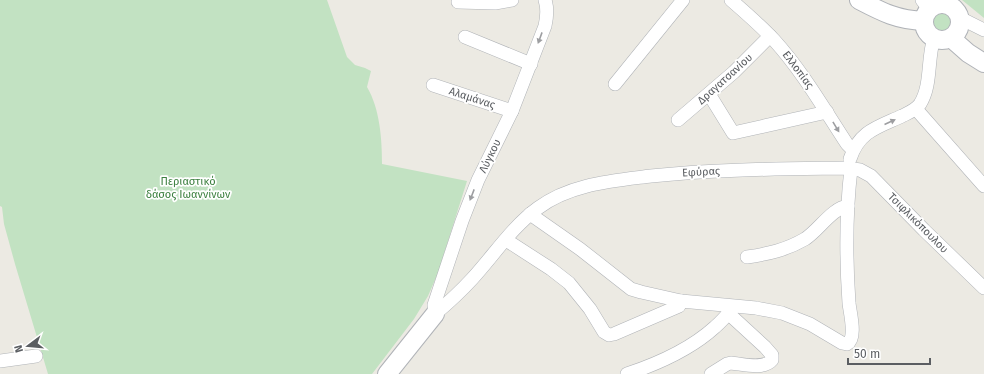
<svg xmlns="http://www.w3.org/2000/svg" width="984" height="374" viewBox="0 0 984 374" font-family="'Fira Sans',sans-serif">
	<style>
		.green { fill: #c2e2c2 }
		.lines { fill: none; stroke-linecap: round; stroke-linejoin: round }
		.street-casing { stroke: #b0b3b7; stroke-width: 14 }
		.secondary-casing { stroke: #afb2b7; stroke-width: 20 }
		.street { stroke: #fff; stroke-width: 13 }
		.secondary { stroke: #fff; stroke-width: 18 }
		.oneway { fill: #9d9ea1 }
		.labels { text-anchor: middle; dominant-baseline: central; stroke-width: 3.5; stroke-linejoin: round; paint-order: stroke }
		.street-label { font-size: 11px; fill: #5b5e62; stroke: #fff }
		.park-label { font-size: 11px; fill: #3d8040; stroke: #fff }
	</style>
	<rect width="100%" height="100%" fill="#eceae3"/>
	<g class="green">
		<path d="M 0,0 L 327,0 L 347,57 L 355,65 L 365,68 L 371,71 L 367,87 C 380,109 382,139 382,164 L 467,181 L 438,273 L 428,296 L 414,319 L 372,374 L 48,374 L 15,264 L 4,224 L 2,207 L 0,206 Z"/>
		<path d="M 962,0 L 984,0 L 984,18 Z"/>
		<circle cx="942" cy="22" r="9"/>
	</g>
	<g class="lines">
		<g class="street-casing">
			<g id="street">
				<path d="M 731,0 C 746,13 761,26 774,40 C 803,72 824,109 847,144 L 853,150"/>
				<path d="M 922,0 L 929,9"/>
				<path d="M 458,2 L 495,3 L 512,0"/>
				<path d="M 960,18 L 984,30"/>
				<path d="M 465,37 L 531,64"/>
				<path d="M 615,84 L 683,0"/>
				<path d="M 433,85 L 512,111"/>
				<path d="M 709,94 L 733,133 L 827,112"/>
				<path d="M 916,109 L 984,186"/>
				<path d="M 678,120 L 734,72 L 770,36"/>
				<path d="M 850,159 C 859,131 878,127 902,116 C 908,113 916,110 920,104 C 932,85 927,59 934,38"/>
				<path d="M 530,214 L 580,249 L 631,289 L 641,292 L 681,301 L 756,308 L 782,313 L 810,324 L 842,343 L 847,344 C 857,338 850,313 849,303 C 846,260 846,211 851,169"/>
				<path d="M 506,240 L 551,269 L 569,283 L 590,309 L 604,332 L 609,335 L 614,334 L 679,306 L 681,301"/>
				<path d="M 747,257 C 768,254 786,250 805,239 C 819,230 832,208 848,206"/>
				<path d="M 435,314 C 448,303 461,291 472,279 C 494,255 512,227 538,208 C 570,184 612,181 651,176 C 716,169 782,169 847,168 L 860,170 L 871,176 L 924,230 L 984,288"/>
				<path d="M 435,314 L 434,305 L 462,221 L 478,180 L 512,111 L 545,26 C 547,17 548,9 545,0"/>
				<path d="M 0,361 L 36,356"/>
				<path d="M 627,374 C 657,364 692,348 715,327 C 722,321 728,314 734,307"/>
				<path d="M 711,374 L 727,364 L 731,363 C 743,364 764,370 772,360 L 772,355 L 765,347 L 728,313"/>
			</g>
		</g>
		<g class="secondary-casing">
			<g id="secondary">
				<path d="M 859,0 C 882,12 897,20 924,21"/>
				<circle cx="942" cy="22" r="18"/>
				<path d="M 951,38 L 968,53 L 984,63"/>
				<path d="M 387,374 L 435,314"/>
			</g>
		</g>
		<use href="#street" class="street"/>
		<use href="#secondary" class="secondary"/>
	</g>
	<defs><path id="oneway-solid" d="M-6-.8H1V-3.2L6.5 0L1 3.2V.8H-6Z"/></defs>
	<g class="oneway">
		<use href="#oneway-solid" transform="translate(540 38) rotate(110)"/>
		<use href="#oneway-solid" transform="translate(890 122) rotate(-24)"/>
		<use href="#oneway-solid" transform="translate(836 127) rotate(59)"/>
		<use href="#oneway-solid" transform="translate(472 195) rotate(111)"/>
	</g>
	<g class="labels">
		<g class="street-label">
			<text transform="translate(798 70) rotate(53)">Ελλοπίας</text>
			<text transform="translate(725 79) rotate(-42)">Δραγατσανίου</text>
			<text transform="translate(472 98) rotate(18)">Αλαμάνας</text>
			<text transform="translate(490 156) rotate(-64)">Λύγκου</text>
			<text transform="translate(701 172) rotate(-3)">Εφύρας</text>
			<text transform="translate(918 223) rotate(45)">Τσιφλικόπουλου</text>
		</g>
		<g class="park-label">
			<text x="188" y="181">Περιαστικό<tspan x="188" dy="13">δάσος Ιωαννίνων</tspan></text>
		</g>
	</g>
	<g transform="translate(28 346) rotate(254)" stroke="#ffffff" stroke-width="3" paint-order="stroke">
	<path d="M0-3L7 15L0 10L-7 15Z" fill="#5b5e62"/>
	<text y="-6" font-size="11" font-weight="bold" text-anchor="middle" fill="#5b5e62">N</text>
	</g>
	<path d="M848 358v6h82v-6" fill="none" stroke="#5b5e62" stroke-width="2"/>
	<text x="854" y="358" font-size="12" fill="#5b5e62" stroke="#ffffff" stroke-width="3" paint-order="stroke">50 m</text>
</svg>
